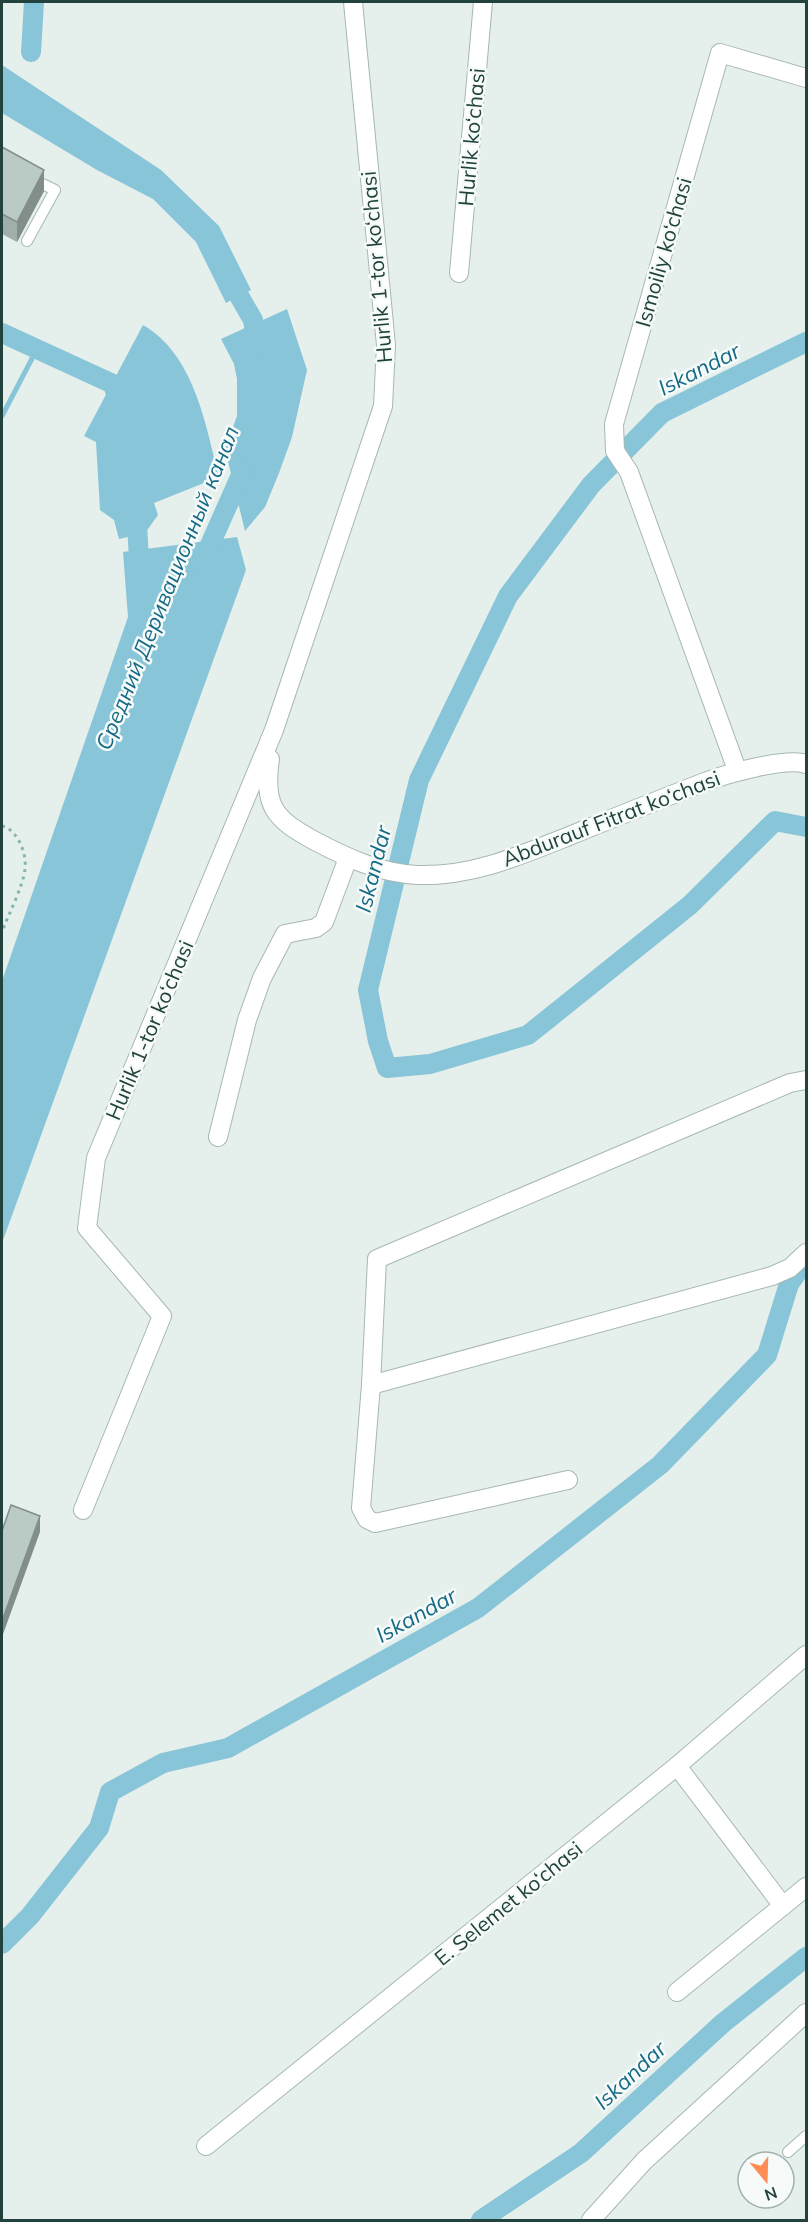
<svg xmlns="http://www.w3.org/2000/svg" width="808" height="2222" viewBox="0 0 808 2222" font-family="Mulish,sans-serif">
	<style>
		.water { fill: #89c5d8 }
		.lines { fill: none; stroke-linecap: round; stroke-linejoin: round }
		.stream { stroke: #89c5d8; stroke-width: 5 }
		.canal { stroke: #89c5d8; stroke-width: 20 }
		.service-casing { stroke: #a7b8b4; stroke-width: 12 }
		.minor-casing { stroke: #a7b8b4; stroke-width: 20 }
		.path { stroke: #83b6aa; stroke-width: 3; stroke-dasharray: 3 4.5; stroke-linecap: butt }
		.service { stroke: #fff; stroke-width: 10 }
		.minor { stroke: #fff; stroke-width: 18 }
		.wall { fill: #a0afa9 }
		.shaded-wall { fill: #828e8a }
		.building { fill: #bacbc5; stroke: #828e8a; stroke-width: 1.5 }
		.labels { text-anchor: middle; dominant-baseline: central; stroke-width: 5; stroke-linejoin: round; paint-order: stroke }
		.street-label { font-size: 21px; fill: #22433d; stroke: #f6fbf9 }
		.water-label { font-size: 22px; font-style: italic; fill: #166a86; stroke: #f6fbf9 }
	</style>
	<rect width="100%" height="100%" fill="#e5efec"/>
	<g class="water">
		<path d="M 2,65 L 161,170 L 219,226 L 251,290 L 226,303 L 196,242 L 153,199 L 97,170 L 2,113 Z"/>
		<path d="M 287,309 L 307,370 L 292,437 L 279,473 L 265,507 L 245,531 L 225,449 L 237,416 L 237,379 L 234,364 L 221,339 Z"/>
		<path d="M 143,325 C 194,354 206,425 219,477 L 154,503 L 158,515 L 145,533 L 119,539 L 114,520 L 100,510 L 96,442 L 84,436 Z"/>
		<path d="M 237,537 L 246,570 L 2,1243 L 2,981 L 128,617 L 123,552 Z"/>
	</g>
	<g class="lines">
		<path class="stream" d="M 2,416 L 37,349"/>
		<g class="canal">
			<path d="M 31,52 L 34,2"/>
			<path d="M 226,273 L 253,320 L 258,350"/>
			<path d="M 2,333 L 113,384 L 120,407"/>
			<path d="M 806,342 L 662,413 L 591,485 L 508,596 L 419,780 L 368,990 L 378,1041 L 387,1068 L 430,1064 L 528,1035 L 690,905 L 775,821 L 806,827"/>
			<path d="M 136,509 L 140,576"/>
			<path d="M 201,565 L 245,466"/>
			<path d="M 2,1944 L 30,1916 L 99,1828 L 110,1792 L 163,1763 L 228,1748 L 478,1608 L 660,1465 L 767,1355 L 789,1284 L 806,1260"/>
			<path d="M 481,2220 L 581,2153 L 723,2023 L 806,1957"/>
		</g>
		<g class="service-casing">
			<g id="service">
				<path d="M 27,241 L 55,190 L 32,179"/>
				<path d="M 788,2152 L 806,2136"/>
			</g>
		</g>
		<g class="minor-casing">
			<g id="minor">
				<path d="M 459,273 L 483,2"/>
				<path d="M 270,759 C 263,806 274,819 315,841 C 347,858 380,873 417,875 C 473,877 524,854 574,834 C 618,816 661,799 705,782 C 726,774 786,757 806,764"/>
				<path d="M 737,770 L 629,472 L 615,451 L 614,424 L 720,53 L 806,78"/>
				<path d="M 218,1137 L 247,1020 L 262,978 L 285,934 L 316,928 L 324,922 L 348,858"/>
				<path d="M 371,1385 L 772,1276 L 790,1268 L 806,1253"/>
				<path d="M 568,1480 L 375,1523 L 367,1519 L 361,1508 L 371,1385 L 377,1259 L 790,1083 L 806,1080"/>
				<path d="M 83,1510 L 162,1316 L 87,1228 L 96,1158 L 274,730 L 383,406 L 386,345 L 353,2"/>
				<path d="M 677,1766 L 783,1906"/>
				<path d="M 677,1992 L 806,1887"/>
				<path d="M 206,2146 L 677,1766 L 806,1655"/>
				<path d="M 591,2220 L 644,2161 L 806,2013"/>
			</g>
		</g>
		<path class="path" d="M 2,826 C 18,830 27,854 25,869 C 23,887 8,915 2,932"/>
		<use href="#service" class="service"/>
		<use href="#minor" class="minor"/>
	</g>
	<path class="wall" d="M 2,147 L 44,191 L 17,242 L 2,234 Z"/>
	<g class="shaded-wall">
		<path d="M 44,170 L 44,191 L 17,242 L 17,222 Z"/>
		<path d="M 40,1516 L 40,1532 L 2,1637 L 2,1621 Z"/>
	</g>
	<g class="building">
		<path d="M 2,147 L 44,170 L 17,222 L 2,214 Z"/>
		<path d="M 11,1505 L 40,1516 L 2,1621 L 2,1531 Z"/>
	</g>
	<g class="labels">
		<g class="street-label">
			<text transform="translate(471 137) rotate(-85)">Hurlik ko‘chasi</text>
			<text transform="translate(663 252) rotate(-74)">Ismoiliy ko‘chasi</text>
			<text transform="translate(376 267) rotate(-95)">Hurlik 1-tor ko‘chasi</text>
			<text transform="translate(611 818) rotate(-21)">Abdurauf Fitrat ko‘chasi</text>
			<text transform="translate(149 1030) rotate(-67)">Hurlik 1-tor ko‘chasi</text>
			<text transform="translate(508 1903) rotate(-39)">E. Selemet ko‘chasi</text>
		</g>
		<g class="water-label">
			<text transform="translate(699 369) rotate(-27)">Iskandar</text>
			<text transform="translate(167 588) rotate(-68)">Средний Деривационный канал</text>
			<text transform="translate(373 869) rotate(-76)">Iskandar</text>
			<text transform="translate(416 1615) rotate(-29)">Iskandar</text>
			<text transform="translate(630 2075) rotate(-43)">Iskandar</text>
		</g>
	</g>
	<rect width="808" height="2222" fill="none" stroke="#22433d" stroke-width="6"/>
	<g transform="translate(766 2180) rotate(161)"><circle r="28" fill="#f6fbf9" stroke="#a1b1ae" stroke-width="1.5"/>
	<path d="M0-4.5L10 22L0 15L-10 22Z" fill="#fd8c55"/>
	<text y="-9" font-size="16" font-weight="bold" text-anchor="middle" fill="#22433d">N</text>
	</g>
</svg>
